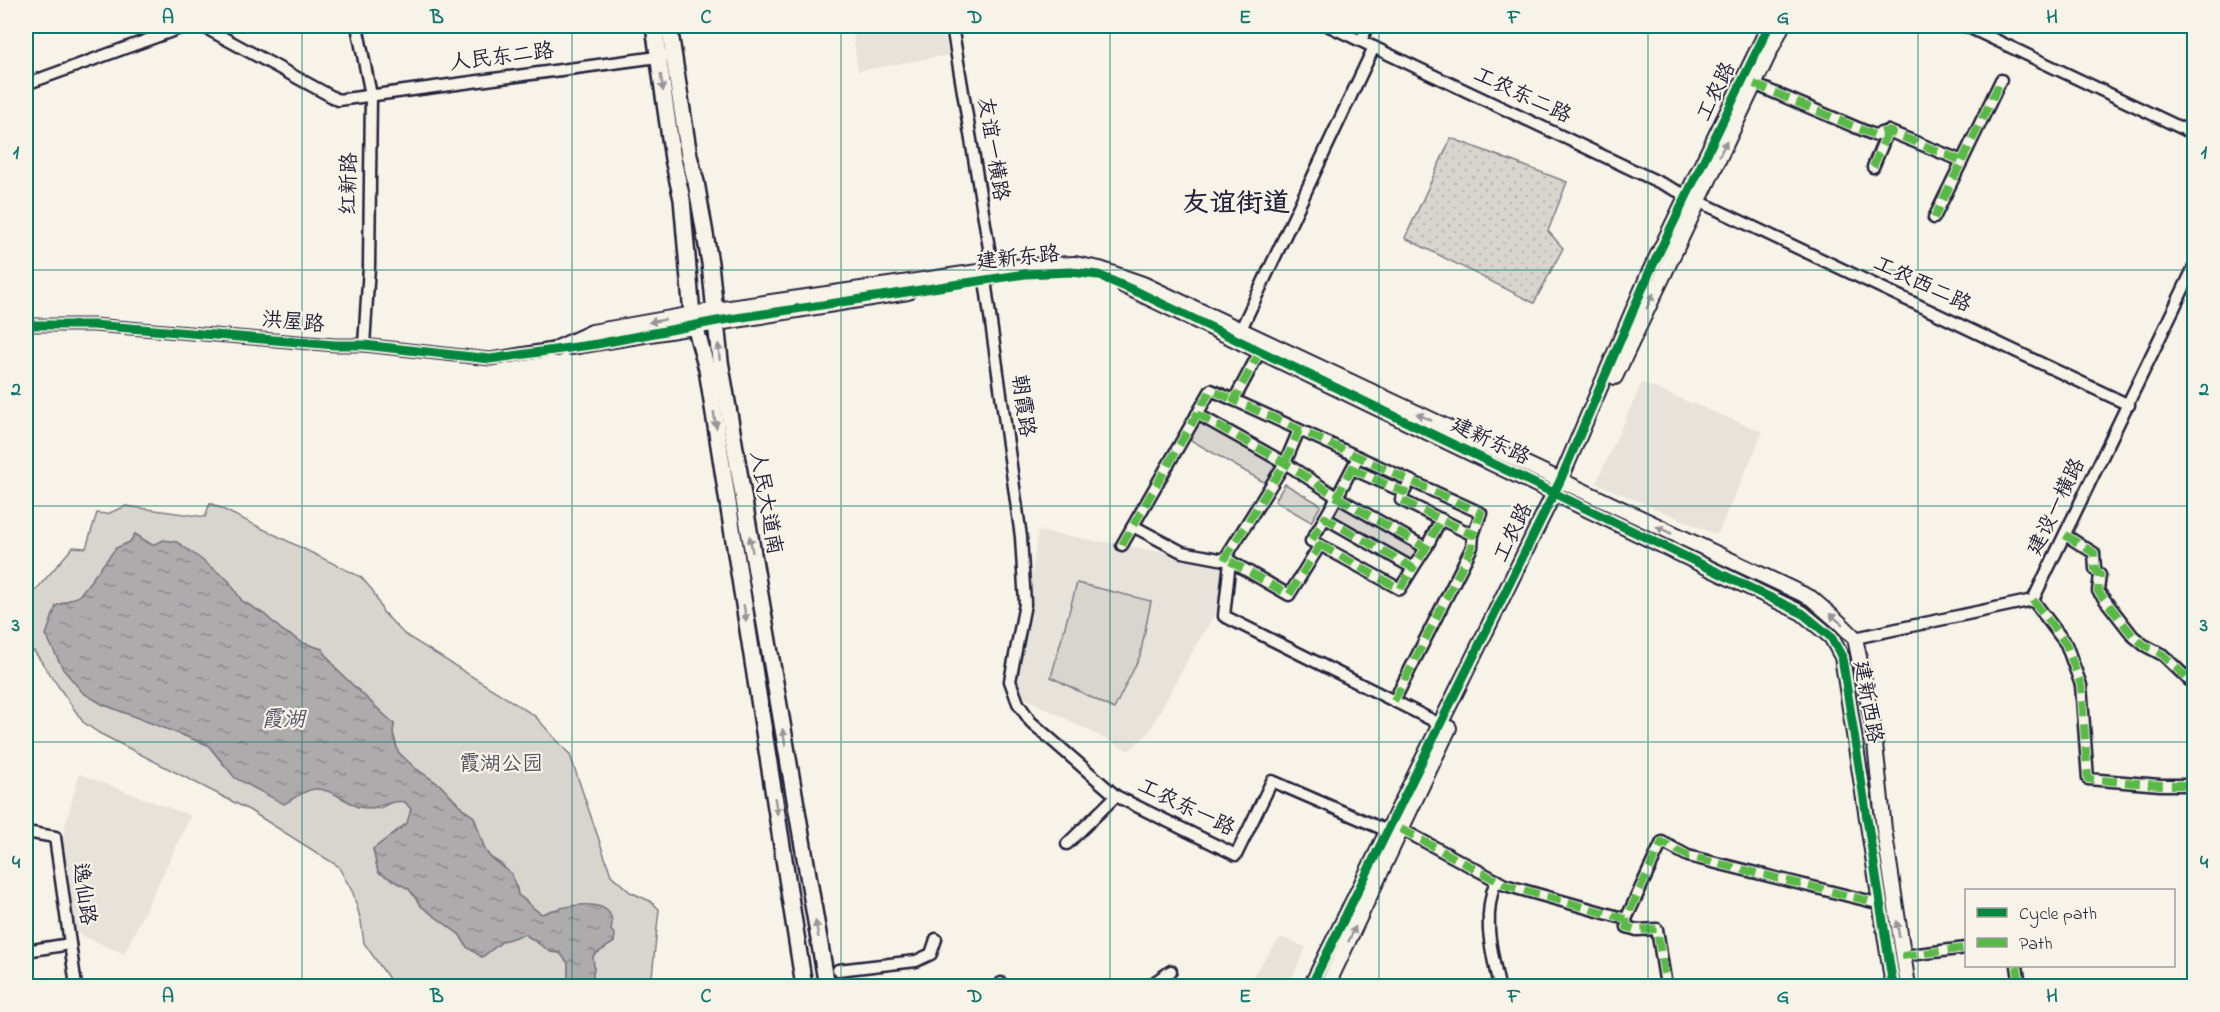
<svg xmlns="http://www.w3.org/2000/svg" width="2220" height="1012" viewBox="0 0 2220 1012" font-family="'Indie Flower','LXGW WenKai TC',sans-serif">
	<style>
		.built { fill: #e7e3db }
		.grass { fill: url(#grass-dots); stroke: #7d7c85; stroke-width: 1.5 }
		.park { fill: #d8d5cf; stroke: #7d7c85; stroke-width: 1.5 }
		.water { fill: url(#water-ripples); stroke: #76747f; stroke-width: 1.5 }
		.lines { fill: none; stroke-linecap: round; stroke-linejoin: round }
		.street-casing { stroke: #22223b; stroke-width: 15 }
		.secondary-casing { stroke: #22223b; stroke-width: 18 }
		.primary-casing { stroke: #22223b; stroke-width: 20 }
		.street { stroke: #f7f3e8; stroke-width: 10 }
		.secondary { stroke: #f7f3e8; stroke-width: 14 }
		.primary { stroke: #f7f3e8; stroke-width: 15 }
		.quiet { stroke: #58b947; stroke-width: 8; stroke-dasharray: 15 8; stroke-linecap: butt }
		.cycleway-casing { stroke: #f7f3e8; stroke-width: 13 }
		.cycleway { stroke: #00873e; stroke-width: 9 }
		.oneway { fill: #97959a }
		.grid { fill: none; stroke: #0f766e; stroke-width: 1.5; stroke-opacity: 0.55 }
		.labels { text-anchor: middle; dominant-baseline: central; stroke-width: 4.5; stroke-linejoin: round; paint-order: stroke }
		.street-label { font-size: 21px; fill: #22223b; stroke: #f7f3e8 }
		.park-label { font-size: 21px; fill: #504f60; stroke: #f7f3e8 }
		.water-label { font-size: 22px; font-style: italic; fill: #535263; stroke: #f7f3e8 }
		.district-label { font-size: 27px; font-weight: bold; fill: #22223b; stroke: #f7f3e8 }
		.neatline { fill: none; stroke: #0f766e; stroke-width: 2 }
		.grid-label { font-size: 20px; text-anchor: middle; font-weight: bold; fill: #0f766e }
	</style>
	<defs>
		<pattern id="grass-dots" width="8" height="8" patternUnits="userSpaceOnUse" patternTransform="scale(1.5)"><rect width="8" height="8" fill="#d8d5cf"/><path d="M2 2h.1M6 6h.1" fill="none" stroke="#b9b7b3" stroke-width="1.8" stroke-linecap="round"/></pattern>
		<pattern id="water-ripples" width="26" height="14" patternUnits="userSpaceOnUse" patternTransform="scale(1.5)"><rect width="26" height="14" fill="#aeabad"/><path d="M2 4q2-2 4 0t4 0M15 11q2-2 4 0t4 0" fill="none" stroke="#8d8b8e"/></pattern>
	</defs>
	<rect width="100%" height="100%" fill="#f7f3e8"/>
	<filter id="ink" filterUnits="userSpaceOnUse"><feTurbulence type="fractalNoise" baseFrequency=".0167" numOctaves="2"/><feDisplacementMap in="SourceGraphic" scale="12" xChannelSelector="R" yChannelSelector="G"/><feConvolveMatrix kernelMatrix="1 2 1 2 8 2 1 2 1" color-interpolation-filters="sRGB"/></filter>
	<g filter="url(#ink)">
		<g class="built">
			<path d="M 852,26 L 942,26 L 948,55 L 858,71 Z"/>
			<path d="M 1642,383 L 1763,432 L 1717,535 L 1596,483 Z"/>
			<path d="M 1038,531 L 1227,563 L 1221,605 L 1196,645 L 1148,733 L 1129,751 L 1015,693 Z"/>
			<path d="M 79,774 L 191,816 L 124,954 L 72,931 L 63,834 Z"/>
			<path d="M 1281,937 L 1306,947 L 1288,986 L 1245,986 Z"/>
		</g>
		<path class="grass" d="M 1451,138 L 1567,182 L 1548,231 L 1563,248 L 1534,303 L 1405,238 Z"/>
		<g class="park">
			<path d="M 1200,421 L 1277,467 L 1267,484 L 1189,439 Z"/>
			<path d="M 1285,484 L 1321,505 L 1311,522 L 1275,501 Z"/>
			<path d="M 210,503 L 361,577 L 373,591 L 383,612 L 404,634 L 535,716 L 570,755 L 611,875 L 630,892 L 650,901 L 659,909 L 651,986 L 591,986 L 594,968 L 593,956 L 614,942 L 581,906 L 553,910 L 542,914 C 532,909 528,901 518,896 L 517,888 L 503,865 L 490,857 L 485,850 L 474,817 L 464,810 L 440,785 L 415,768 L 398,752 L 393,733 L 394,724 L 337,670 L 322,649 L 303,643 L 283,631 L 264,614 L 242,601 L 228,580 L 164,540 L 152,545 L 135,534 L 130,542 L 116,548 L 79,596 L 56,606 L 63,669 L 83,692 L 102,704 L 208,745 L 224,765 L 308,789 L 324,788 L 358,807 L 380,808 L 396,800 L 405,802 L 411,809 L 408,823 L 373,849 L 378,872 L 409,889 L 421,906 L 460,935 L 467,947 L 482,957 L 503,941 L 524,934 L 551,952 L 560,953 L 568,963 L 568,986 L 394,986 L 364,943 L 361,921 L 353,893 L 338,866 L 249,810 L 99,733 L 83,722 L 34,651 L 26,650 L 26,612 L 29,598 L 73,547 L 86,548 L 97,513 L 107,514 L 126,506 L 205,517 Z"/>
			<path d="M 1337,504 L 1421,552 L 1413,565 L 1329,517 Z"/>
			<path d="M 1077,583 L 1151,601 L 1140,656 L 1114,709 L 1051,677 Z"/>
		</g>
		<path class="water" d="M 135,534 L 152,545 L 164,540 L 177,542 L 198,557 L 228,580 L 242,601 L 264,614 L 283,631 L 303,643 L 322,649 L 337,670 L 394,724 L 393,733 L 398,752 L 415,768 L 440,785 L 464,810 L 474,817 L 485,850 L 490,857 L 512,874 C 513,882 517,887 518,895 C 528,901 532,909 542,914 C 561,906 620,892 611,930 L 615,935 L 614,942 L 593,956 L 594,968 L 591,986 L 568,986 L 568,963 L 560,953 L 551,952 L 525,934 L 503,941 L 482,957 L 467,947 L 460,935 L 421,906 L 409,889 L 378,872 L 373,849 L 407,823 L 411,809 L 405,802 C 389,799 377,811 360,807 C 354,806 348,801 343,798 C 314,783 311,788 284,804 L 235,778 L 208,745 L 102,704 L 83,693 L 63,669 L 46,635 L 56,606 L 79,596 L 116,548 L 130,542 Z"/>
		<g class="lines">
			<g class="street-casing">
				<g id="street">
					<path d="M 202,26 L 338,100 L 665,56"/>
					<path d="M 357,26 L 371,95 L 369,267 L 364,345"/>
					<path d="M 952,26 L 994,278"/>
					<path d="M 1329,26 L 2129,405"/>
					<path d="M 1966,26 L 2194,134"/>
					<path d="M 1361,40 L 1368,26"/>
					<path d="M 26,84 L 186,26"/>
					<path d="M 1754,84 L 1874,135 L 1888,131 L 1962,161 L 1934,218"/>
					<path d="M 1962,161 L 2001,80"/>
					<path d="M 1873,167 L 1888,131"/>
					<path d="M 985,280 L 1021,537 L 1025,604 L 1010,681 L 1018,703 L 1031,722 L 1116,796 L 1236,855 L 1272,781 L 1392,833"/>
					<path d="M 26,325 L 93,325 L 335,345 L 364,345 L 490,359 L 557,348"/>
					<path d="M 1241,329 L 1374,47"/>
					<path d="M 1260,351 L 1234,400 L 1481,513 L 1473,535 L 1401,500 L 1404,492"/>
					<path d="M 1197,414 L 1285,463 L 1337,497 L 1358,457"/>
					<path d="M 1352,469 L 1404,492 L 1407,487"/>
					<path d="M 1325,518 L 1337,497 L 1426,548 L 1441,519"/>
					<path d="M 1133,526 L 1182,552 L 1230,561 L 1224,616 L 1440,724"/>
					<path d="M 2065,535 L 2094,553 L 2095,569 L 2100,575 L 2098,591 L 2133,636 L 2144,645 L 2163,655 L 2189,680 L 2194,682"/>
					<path d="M 1122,545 L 1211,390 L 1234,400"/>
					<path d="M 1320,545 L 1400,589 L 1413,568"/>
					<path d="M 1224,560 L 1285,463 L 1299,430"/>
					<path d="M 1230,561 L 1289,595 L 1320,545 L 1311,541 L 1325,518 L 1413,568 L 1426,548"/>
					<path d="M 2033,600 L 2066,644 L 2081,685 L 2088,779 L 2160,785 L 2194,785"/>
					<path d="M 1855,638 L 2033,600 L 2194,267"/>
					<path d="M 1394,701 L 1472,547 L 1473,535"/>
					<path d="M 1401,829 L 1505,885 L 1626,919 L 1662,842 L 1688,856 L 1881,904"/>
					<path d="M 26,832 L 55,837 L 76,986"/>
					<path d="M 1067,844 L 1116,796"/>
					<path d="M 1496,880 C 1482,918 1491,949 1499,986"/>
					<path d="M 1626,919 L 1627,927 L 1637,930 L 1657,929 L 1666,986"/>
					<path d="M 26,951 L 70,944"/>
					<path d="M 1902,956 L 1966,948"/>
					<path d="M 2017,966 L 2020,986"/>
					<path d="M 838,970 L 916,961 L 931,954 L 936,939"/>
					<path d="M 1001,983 L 1002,986"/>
					<path d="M 1149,986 L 1171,971"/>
				</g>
			</g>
			<g class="secondary-casing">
				<g id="secondary">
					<path d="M 1124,286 L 1802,613 L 1831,637 L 1842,657 L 1893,986"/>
					<path d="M 571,347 L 908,292"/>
					<path d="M 557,348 L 592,332 L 716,310 L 992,270 L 1023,266 L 1075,264 L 1100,269 L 1143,284 L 1811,598 L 1841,624 L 1855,638 L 1873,725 L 1884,829 L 1908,986"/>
					<path d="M 1615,377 L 1782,26"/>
					<path d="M 1311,986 L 1560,481 L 1649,273 L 1769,26"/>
					<path d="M 1327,986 L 1449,728"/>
				</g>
			</g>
			<g class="primary-casing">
				<g id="primary">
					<path d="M 654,26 L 673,159 L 682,199 L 692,315 L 707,369 L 804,986"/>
					<path d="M 669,26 L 689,156 L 696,182 L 710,263 L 720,361 L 827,986"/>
				</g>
			</g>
			<use href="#street" class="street"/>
			<use href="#secondary" class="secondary"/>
			<use href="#primary" class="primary"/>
			<g class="quiet">
				<path d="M 1754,84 L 1874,135 L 1888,131 L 1962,161 L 1934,218"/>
				<path d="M 1962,161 L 2001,80"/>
				<path d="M 1873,167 L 1888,131"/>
				<path d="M 1260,351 L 1234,400 L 1481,513 L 1473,535 L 1401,500 L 1404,492"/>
				<path d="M 1197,414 L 1285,463 L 1337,497 L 1358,457"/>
				<path d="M 1352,469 L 1404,492 L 1407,487"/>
				<path d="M 1337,497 L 1426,548 L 1441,519"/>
				<path d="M 2065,535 L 2094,553 L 2095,569 L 2100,575 L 2098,591 L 2133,636 L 2144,645 L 2163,655 L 2189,680 L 2194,682"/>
				<path d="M 1122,545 L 1211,390 L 1234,400"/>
				<path d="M 1320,545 L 1400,589 L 1413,568"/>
				<path d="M 1224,560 L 1285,463 L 1299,430"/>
				<path d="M 1230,561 L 1289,595 L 1320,545 L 1311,541 L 1325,518 L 1413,568 L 1426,548"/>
				<path d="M 2033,600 L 2066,644 L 2081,685 L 2088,779 L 2160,785 L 2194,785"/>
				<path d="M 1394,701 L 1472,547 L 1473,535"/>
				<path d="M 1401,829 L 1505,885 L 1626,919 L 1662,842 L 1688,856 L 1881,904"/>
				<path d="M 1626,919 L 1627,927 L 1637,930 L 1657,929 L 1666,986"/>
				<path d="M 1902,956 L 1966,948"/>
				<path d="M 2017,966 L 2020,986"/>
			</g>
			<g class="cycleway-casing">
				<g id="cycleway">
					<path d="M 26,325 L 93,325 L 335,345 L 364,345 L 490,359 L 597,344 L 717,321 L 1025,274 L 1071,272 L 1098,275 L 1140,293 L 1802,613 L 1831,637 L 1842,657 L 1893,986"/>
					<path d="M 1311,986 L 1560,481 L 1649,273 L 1769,26"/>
				</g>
			</g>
			<use href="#cycleway" class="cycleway"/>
		</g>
		<defs><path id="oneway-solid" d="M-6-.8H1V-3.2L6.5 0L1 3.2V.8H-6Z" transform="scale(1.5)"/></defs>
		<g class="oneway">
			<use href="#oneway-solid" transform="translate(662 83) rotate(82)"/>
			<use href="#oneway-solid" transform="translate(1723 148) rotate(-65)"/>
			<use href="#oneway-solid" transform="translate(1650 301) rotate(-65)"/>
			<use href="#oneway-solid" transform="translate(657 321) rotate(170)"/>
			<use href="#oneway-solid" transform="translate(719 352) rotate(-95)"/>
			<use href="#oneway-solid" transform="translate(1424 417) rotate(-155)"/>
			<use href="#oneway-solid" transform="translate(715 420) rotate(81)"/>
			<use href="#oneway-solid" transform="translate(1664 530) rotate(-155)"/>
			<use href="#oneway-solid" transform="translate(751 544) rotate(-100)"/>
			<use href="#oneway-solid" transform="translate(745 613) rotate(81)"/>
			<use href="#oneway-solid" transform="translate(1836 619) rotate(-140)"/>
			<use href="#oneway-solid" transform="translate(784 737) rotate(-100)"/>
			<use href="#oneway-solid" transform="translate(776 806) rotate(81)"/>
			<use href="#oneway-solid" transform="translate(817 929) rotate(-100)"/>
			<use href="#oneway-solid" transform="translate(1898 929) rotate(-98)"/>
			<use href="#oneway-solid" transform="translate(1352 934) rotate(-65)"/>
		</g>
	</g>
	<path class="grid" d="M 302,26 L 302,986M 572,26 L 572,986M 841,26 L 841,986M 1110,26 L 1110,986M 1379,26 L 1379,986M 1648,26 L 1648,986M 1918,26 L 1918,986M 26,270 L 2194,270M 26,506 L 2194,506M 26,742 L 2194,742"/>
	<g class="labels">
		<g class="street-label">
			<text transform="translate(502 58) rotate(-7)">人民东二路</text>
			<text transform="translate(1717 92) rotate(-64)">工农路</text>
			<text transform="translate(1522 96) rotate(25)">工农东二路</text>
			<text transform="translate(992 149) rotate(81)">友谊一横路</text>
			<text transform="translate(350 184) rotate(-89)">红新路</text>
			<text transform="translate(1018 259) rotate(-6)">建新东路</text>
			<text transform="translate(1922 285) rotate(25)">工农西二路</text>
			<text transform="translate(293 323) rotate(5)">洪屋路</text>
			<text transform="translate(1022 406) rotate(82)">朝霞路</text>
			<text transform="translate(1490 442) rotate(25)">建新东路</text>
			<text transform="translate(765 503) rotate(80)">人民大道南</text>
			<text transform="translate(2057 507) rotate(-64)">建设一横路</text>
			<text transform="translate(1514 533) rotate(-64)">工农路</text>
			<text transform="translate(1867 702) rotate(80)">建新西路</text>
			<text transform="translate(1186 808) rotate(26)">工农东一路</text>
			<text transform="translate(83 894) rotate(82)">逸仙路</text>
		</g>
		<g class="park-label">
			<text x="501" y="765">霞湖公园</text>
		</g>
		<g class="water-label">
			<text x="283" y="721">霞湖</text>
		</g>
		<g class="district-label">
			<text x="1236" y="204">友谊街道</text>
		</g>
	</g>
	<rect width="2220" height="1012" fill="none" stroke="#f7f3e8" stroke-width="66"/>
	<rect x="1965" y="889" width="210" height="78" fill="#f7f3e8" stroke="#a29fa3" stroke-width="1.5"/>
	<rect x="1977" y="908" width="30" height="9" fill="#00873e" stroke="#a29fa3" stroke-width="1.5"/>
	<text x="2019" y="919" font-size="18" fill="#22223b">Cycle path</text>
	<rect x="1977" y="938" width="30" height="9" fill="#58b947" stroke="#a29fa3" stroke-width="1.5"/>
	<text x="2019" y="949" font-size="18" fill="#22223b">Path</text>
	<rect x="33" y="33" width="2154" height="946" class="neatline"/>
	<g class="grid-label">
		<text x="168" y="23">A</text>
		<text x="437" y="23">B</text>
		<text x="706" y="23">C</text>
		<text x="975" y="23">D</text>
		<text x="1245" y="23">E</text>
		<text x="1514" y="23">F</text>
		<text x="1783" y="23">G</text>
		<text x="2052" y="23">H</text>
		<text x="16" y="158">1</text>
		<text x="2204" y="158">1</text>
		<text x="16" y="395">2</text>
		<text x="2204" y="395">2</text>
		<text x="16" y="631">3</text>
		<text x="2204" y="631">3</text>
		<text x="16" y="868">4</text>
		<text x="2204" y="868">4</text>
		<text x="168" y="1002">A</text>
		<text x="437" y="1002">B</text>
		<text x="706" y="1002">C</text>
		<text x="975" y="1002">D</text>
		<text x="1245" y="1002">E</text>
		<text x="1514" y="1002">F</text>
		<text x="1783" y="1002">G</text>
		<text x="2052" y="1002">H</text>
	</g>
</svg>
